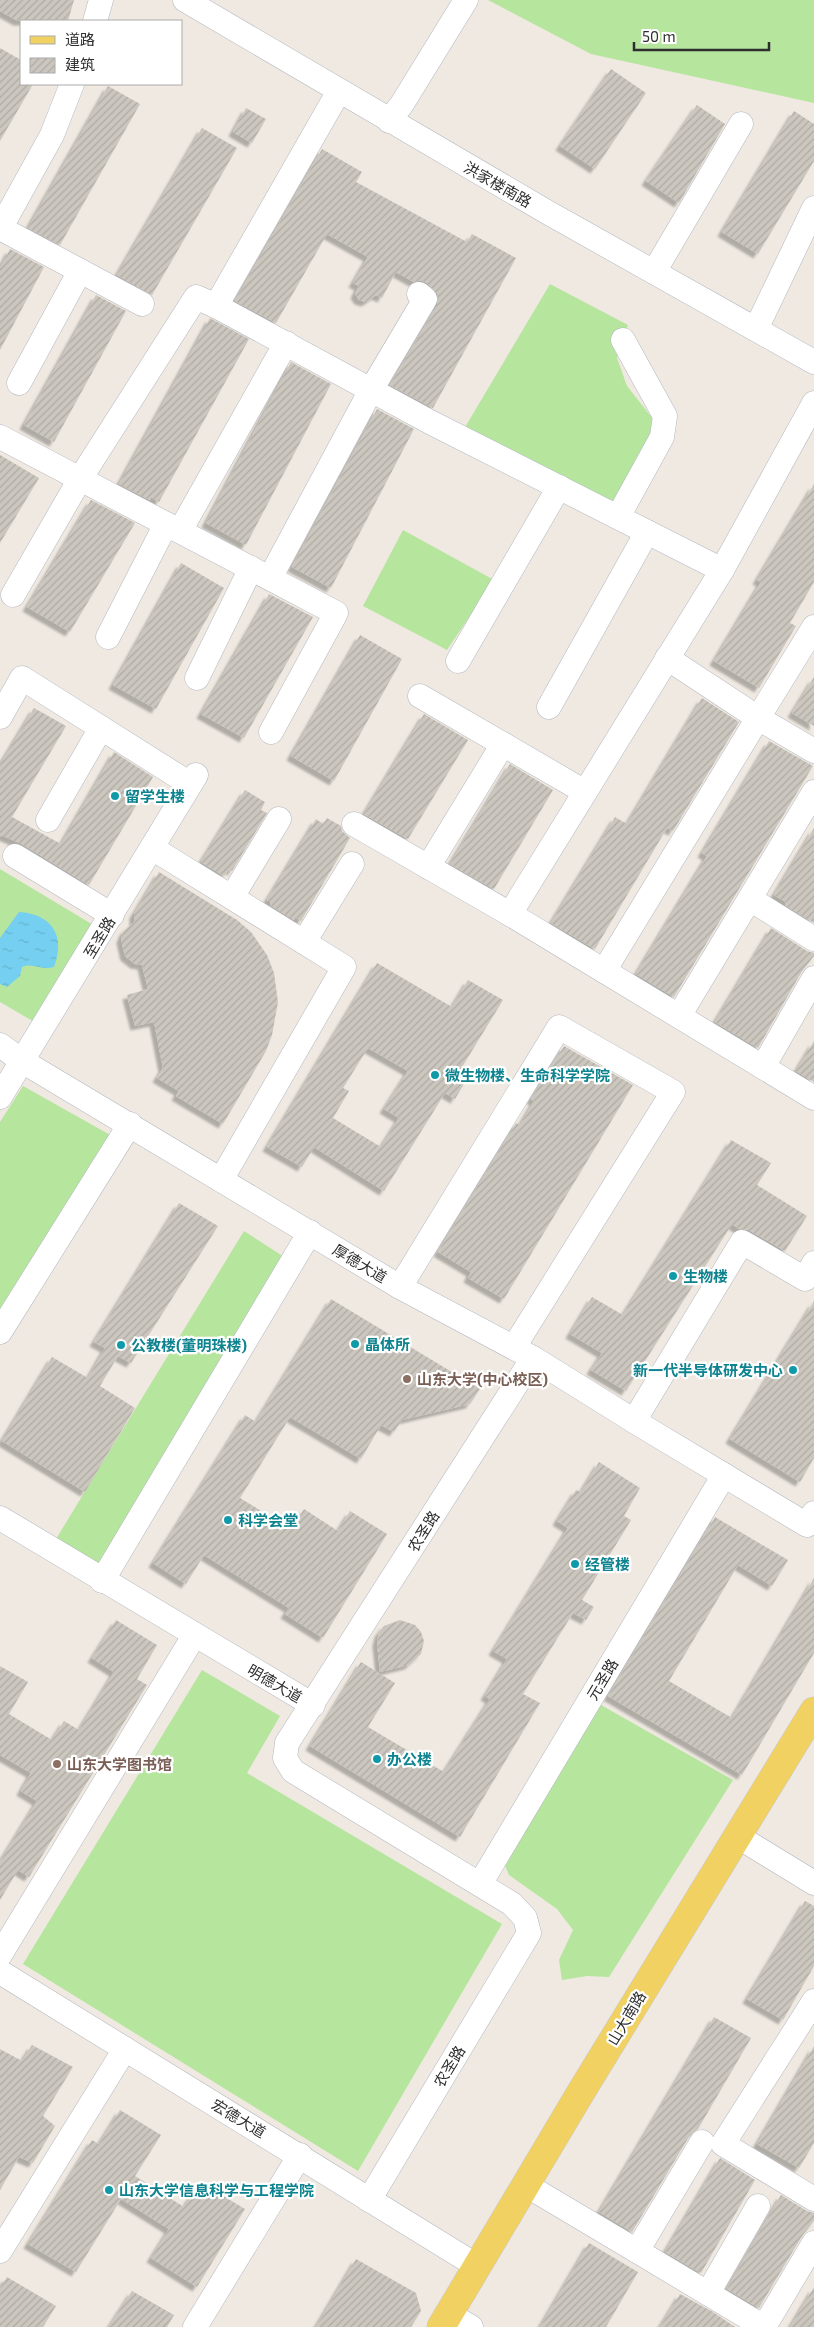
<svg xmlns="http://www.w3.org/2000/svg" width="814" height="2327" viewBox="0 0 814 2327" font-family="'Exo 2','Noto Sans SC',sans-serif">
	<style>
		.grass { fill: #b6e59e }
		.water { fill: url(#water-ripples) }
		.building { fill: url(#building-hatch); fill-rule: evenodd; filter: url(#shadow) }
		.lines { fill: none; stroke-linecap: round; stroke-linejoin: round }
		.minor-casing { stroke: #b4b7c1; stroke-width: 25 }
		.major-casing { stroke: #c9c9c9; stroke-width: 29 }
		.minor { stroke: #fff; stroke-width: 24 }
		.major { stroke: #f2d163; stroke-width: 28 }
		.culture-dot { fill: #0f9aa8; stroke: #fff; stroke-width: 2 }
		.education-dot { fill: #8d6e63; stroke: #fff; stroke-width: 2 }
		.labels { text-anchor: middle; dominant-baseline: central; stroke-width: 4.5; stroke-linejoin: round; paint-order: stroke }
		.street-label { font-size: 15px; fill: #2e2e2e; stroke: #fff }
		.culture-label { font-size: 15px; font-weight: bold; fill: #0d838f; stroke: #fff; text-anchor: start }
		.education-label { font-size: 15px; font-weight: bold; fill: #785e54; stroke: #fff; text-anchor: start }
	</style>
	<defs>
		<pattern id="water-ripples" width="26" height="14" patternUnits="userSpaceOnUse" patternTransform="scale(1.25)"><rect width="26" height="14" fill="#75cff0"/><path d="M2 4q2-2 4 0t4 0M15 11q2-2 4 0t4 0" fill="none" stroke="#66b2ce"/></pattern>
		<pattern id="building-hatch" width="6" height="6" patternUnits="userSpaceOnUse" patternTransform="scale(1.25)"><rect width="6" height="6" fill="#cbc7bf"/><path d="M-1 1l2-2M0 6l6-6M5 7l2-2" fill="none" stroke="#afaba4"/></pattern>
		<filter id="shadow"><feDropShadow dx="-4.5" dy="4.5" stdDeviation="1" flood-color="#0004"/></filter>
	</defs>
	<rect width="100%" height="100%" fill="#efe9e1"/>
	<g class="grass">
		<path d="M 488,0 L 814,0 L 814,103 L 591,54 Z"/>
		<path d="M 550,284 L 628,325 L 617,358 L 627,386 L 660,428 L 611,507 L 464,429 Z"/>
		<path d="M 403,530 L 494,580 L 447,650 L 363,606 Z"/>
		<path d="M 0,869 L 95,926 L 36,1023 L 0,1002 Z"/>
		<path d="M 23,1086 L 112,1136 L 0,1314 L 0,1122 Z"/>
		<path d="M 244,1231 L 284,1257 L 101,1566 L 56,1539 Z"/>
		<path d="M 202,1670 L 280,1716 L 247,1773 L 502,1924 L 358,2171 L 23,1964 Z"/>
		<path d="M 594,1701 L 733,1780 L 609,1977 L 587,1976 L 562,1980 L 559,1960 L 573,1930 L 557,1909 L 509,1875 L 503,1861 Z"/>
	</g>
	<path class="water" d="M 19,912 C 52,914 66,936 54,967 C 41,971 34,962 22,967 L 20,976 L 7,987 L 0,984 L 0,938 Z"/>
	<g class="building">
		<path d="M 0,0 L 74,0 L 68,21 L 18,21 L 0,11 Z"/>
		<path d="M 0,48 L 21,60 L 21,84 L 33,84 L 0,141 Z"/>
		<path d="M 611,69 L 646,93 L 595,169 L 560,146 Z"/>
		<path d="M 108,86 L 140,104 L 60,245 L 28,228 Z"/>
		<path d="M 697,105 L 725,124 L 679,203 L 646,181 Z"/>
		<path d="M 246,108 L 266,119 L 252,143 L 233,132 Z"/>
		<path d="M 794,111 L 814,124 L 814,161 L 758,254 L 722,232 Z"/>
		<path d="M 202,128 L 237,148 L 152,295 L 117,275 Z"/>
		<path d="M 322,149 L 362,172 L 356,182 L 467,242 L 472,234 L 516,258 L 433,408 L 390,385 L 437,306 L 438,294 L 427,283 L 421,280 L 414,282 L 396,272 L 382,298 L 376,295 L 366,302 L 359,300 L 355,294 L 359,286 L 353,283 L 368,257 L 327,234 L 276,323 L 235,301 Z"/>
		<path d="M 10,249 L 44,267 L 0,350 L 0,268 Z"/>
		<path d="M 96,295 L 126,311 L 54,442 L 24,425 Z"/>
		<path d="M 210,318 L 249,339 L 159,502 L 151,497 L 150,500 L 119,484 Z"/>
		<path d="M 291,362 L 331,384 L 246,545 L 206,523 Z"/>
		<path d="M 377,409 L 414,429 L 331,588 L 292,567 Z"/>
		<path d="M 0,455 L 39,478 L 0,543 Z"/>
		<path d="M 814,484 L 814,582 L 790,623 L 796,626 L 759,688 L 714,661 L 761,582 L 757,580 Z"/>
		<path d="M 91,500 L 135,523 L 70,632 L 27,607 Z"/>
		<path d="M 181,563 L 224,588 L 156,709 L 113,685 Z"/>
		<path d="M 269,594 L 313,617 L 244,738 L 201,714 Z"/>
		<path d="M 360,635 L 402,659 L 334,781 L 291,756 Z"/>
		<path d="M 814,677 L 814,726 L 792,713 Z"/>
		<path d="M 702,698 L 739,722 L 673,831 L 667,828 L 595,949 L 551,923 L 615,817 L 627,824 Z"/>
		<path d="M 34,708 L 66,726 L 12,817 L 61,844 L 114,752 L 153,777 L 89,885 L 22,844 L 1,835 L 0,837 L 0,765 Z"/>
		<path d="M 424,714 L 468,740 L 408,839 L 364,814 Z"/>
		<path d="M 769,741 L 813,766 L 674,997 L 636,974 L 707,856 L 702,853 Z"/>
		<path d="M 510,764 L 553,790 L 494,889 L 450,864 Z"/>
		<path d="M 245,790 L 265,802 L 261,810 L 267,813 L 232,871 L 229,869 L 224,876 L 201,862 Z"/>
		<path d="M 327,818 L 341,826 L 342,831 L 350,838 L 301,921 L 295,917 L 294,920 L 270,905 L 271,902 L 267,900 L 316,819 L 323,824 Z"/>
		<path d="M 814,828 L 814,923 L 785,905 L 786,902 L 774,895 Z"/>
		<path d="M 159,872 L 237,920 L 251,932 L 267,955 L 274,973 L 278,1002 L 272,1035 L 266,1051 L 223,1124 L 176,1096 L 179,1091 L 157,1078 L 163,1068 L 154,1022 L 135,1026 L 127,995 L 148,989 L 142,965 L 135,964 L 125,956 L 121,939 L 124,931 L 134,922 L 134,914 Z"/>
		<path d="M 771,928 L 807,951 L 814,953 L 814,956 L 802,971 L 758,1048 L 715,1022 Z"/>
		<path d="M 377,963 L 452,1007 L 468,980 L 503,1000 L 459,1072 L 468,1077 L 455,1099 L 445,1093 L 384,1191 L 314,1147 L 302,1167 L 267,1147 ZM 368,1048 L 408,1071 L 384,1109 L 399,1118 L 381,1147 L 333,1118 L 349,1091 L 343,1088 Z"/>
		<path d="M 814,1041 L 814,1082 L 796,1071 Z"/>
		<path d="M 564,1046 L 633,1085 L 504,1299 L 468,1278 L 471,1272 L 438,1252 L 516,1123 L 520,1125 L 534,1101 L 531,1099 Z"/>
		<path d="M 731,1140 L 771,1163 L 757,1185 L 807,1216 L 785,1251 L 749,1230 L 739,1229 L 732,1224 L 626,1391 L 591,1370 L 602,1353 L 570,1334 L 592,1297 L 623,1315 Z"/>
		<path d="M 179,1203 L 218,1226 L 131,1363 L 118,1356 L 100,1386 L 135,1408 L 85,1492 L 2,1441 L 52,1357 L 88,1378 L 105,1348 L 94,1342 Z"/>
		<path d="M 331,1299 L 480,1389 L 470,1404 L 402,1420 L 394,1432 L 381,1425 L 361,1459 L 290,1417 L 240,1498 L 291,1529 L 304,1509 L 338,1531 L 350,1511 L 387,1534 L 323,1638 L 285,1614 L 289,1608 L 204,1555 L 186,1584 L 153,1563 L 245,1415 L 256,1422 Z"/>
		<path d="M 814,1301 L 814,1458 L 800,1482 L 730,1439 Z"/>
		<path d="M 599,1462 L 640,1488 L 624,1516 L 631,1520 L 582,1600 L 594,1607 L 586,1620 L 573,1613 L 523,1694 L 540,1703 L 460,1837 L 310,1746 L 361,1662 L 395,1683 L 368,1727 L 444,1772 L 490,1699 L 485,1696 L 507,1659 L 493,1651 L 568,1528 L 557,1521 L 576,1490 L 581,1492 Z"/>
		<path d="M 715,1517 L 788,1560 L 772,1586 L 738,1565 L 669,1681 L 732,1718 L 814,1578 L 814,1653 L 742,1775 L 608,1696 Z"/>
		<path d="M 116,1620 L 157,1645 L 137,1679 L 147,1685 L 29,1877 L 18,1870 L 0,1900 L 0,1862 L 37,1801 L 21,1791 L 31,1773 L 0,1755 L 0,1666 L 28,1682 L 9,1714 L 52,1740 L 64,1721 L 79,1730 L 114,1672 L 92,1658 Z"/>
		<path d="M 400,1620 L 415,1625 L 421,1632 L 424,1641 L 421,1654 L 409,1665 L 380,1672 L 377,1642 L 379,1633 L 384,1626 Z"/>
		<path d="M 805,1901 L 814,1906 L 814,1966 L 783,2020 L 747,1999 Z"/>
		<path d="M 714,2017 L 751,2038 L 698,2129 L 690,2135 L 632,2232 L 599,2212 Z"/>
		<path d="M 32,2045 L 73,2067 L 43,2116 L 55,2126 L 33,2163 L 19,2157 L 0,2190 L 0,2049 L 22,2061 Z"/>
		<path d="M 814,2046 L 814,2143 L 799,2168 L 757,2144 Z"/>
		<path d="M 120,2110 L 161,2135 L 135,2176 L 184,2207 L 200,2182 L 245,2209 L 197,2287 L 151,2258 L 169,2229 L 121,2199 L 76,2272 L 28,2244 L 92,2140 L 99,2144 Z"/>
		<path d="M 720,2158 L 755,2180 L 701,2273 L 665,2252 Z"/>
		<path d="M 781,2195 L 807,2211 L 814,2213 L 814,2221 L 802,2236 L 759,2308 L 727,2289 Z"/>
		<path d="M 589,2243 L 638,2272 L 606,2327 L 540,2327 Z"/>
		<path d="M 356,2259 L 416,2293 L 421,2311 L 411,2327 L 316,2327 Z"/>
		<path d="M 7,2277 L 56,2306 L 43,2327 L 0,2327 L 0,2288 Z"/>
		<path d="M 814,2287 L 814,2327 L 790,2327 Z"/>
		<path d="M 132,2291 L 174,2315 L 167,2327 L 109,2327 Z"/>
		<path d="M 680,2294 L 713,2312 L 735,2327 L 660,2327 Z"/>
	</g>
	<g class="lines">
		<g class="minor-casing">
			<g id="minor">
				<path d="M 185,0 L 547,212 L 814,362"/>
				<path d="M 95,21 L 101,0"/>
				<path d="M 389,121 L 402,104 L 466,0"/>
				<path d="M 0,228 L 142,304"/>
				<path d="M 0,229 L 52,135 L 72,84"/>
				<path d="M 654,272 L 741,124"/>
				<path d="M 216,306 L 339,91"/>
				<path d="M 756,329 L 814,208"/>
				<path d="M 19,383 L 80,271"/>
				<path d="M 0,437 L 336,613 L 271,732"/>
				<path d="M 618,517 L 662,437 L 665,416 L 623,340"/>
				<path d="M 180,531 L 286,343"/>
				<path d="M 270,578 L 371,390 L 425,299 L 419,294"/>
				<path d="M 13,595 L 80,479 L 196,297 L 216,306 L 430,422 L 722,570"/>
				<path d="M 814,627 L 758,718 L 814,751"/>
				<path d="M 108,637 L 166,524"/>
				<path d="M 458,661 L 559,487"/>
				<path d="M 197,678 L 251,568"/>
				<path d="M 420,696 L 585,792"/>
				<path d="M 549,707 L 647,532"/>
				<path d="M 0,717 L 22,678 L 190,784"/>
				<path d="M 48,820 L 101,728"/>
				<path d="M 354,824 L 510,914 L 814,1098"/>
				<path d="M 152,848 L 344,967 L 221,1180"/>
				<path d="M 15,856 L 112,915"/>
				<path d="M 428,867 L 503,744"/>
				<path d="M 232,897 L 279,819"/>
				<path d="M 750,899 L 814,939"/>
				<path d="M 510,914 L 722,570 L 814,403"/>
				<path d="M 304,942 L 352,864"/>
				<path d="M 604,971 L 758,718 L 667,658"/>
				<path d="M 679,1016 L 814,792"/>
				<path d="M 0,1045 L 22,1061 L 400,1287 L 533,1358 L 634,1421 L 807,1525 L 814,1513"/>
				<path d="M 763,1067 L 814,978"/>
				<path d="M 0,1097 L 196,775"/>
				<path d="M 400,1287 L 559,1027 L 673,1092 L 514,1347"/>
				<path d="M 0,1332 L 130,1124"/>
				<path d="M 634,1421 L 742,1242 L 805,1279 L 814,1263"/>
				<path d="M 0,1518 L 313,1705"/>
				<path d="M 102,1581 L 310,1232"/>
				<path d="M 737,1836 L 814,1883"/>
				<path d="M 480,1884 L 724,1475"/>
				<path d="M 0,1955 L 194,1636"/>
				<path d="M 0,1972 L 477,2266"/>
				<path d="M 814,2001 L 723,2144 L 814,2199"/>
				<path d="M 702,2142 L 637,2251 L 764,2327"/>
				<path d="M 526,2185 L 637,2251"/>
				<path d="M 369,2200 L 529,1933 L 525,1918 L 512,1904 L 293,1771 L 285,1758 L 287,1743 L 533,1358"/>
				<path d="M 0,2251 L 125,2049"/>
				<path d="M 708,2293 L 758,2206"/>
				<path d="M 449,2314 L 471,2327"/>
				<path d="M 195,2327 L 300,2155"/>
				<path d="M 764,2327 L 814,2243"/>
			</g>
		</g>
		<g class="major-casing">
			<path id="major" d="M 441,2327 L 581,2092 L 814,1711"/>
		</g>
		<use href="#minor" class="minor"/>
		<use href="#major" class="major"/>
	</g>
	<g class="culture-dot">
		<circle cx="115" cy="796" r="5"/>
		<circle cx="435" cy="1075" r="5"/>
		<circle cx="673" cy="1276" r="5"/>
		<circle cx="355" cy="1344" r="5"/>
		<circle cx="121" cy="1345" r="5"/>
		<circle cx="793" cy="1370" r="5"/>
		<circle cx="228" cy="1520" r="5"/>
		<circle cx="575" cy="1564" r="5"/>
		<circle cx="377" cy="1759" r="5"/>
		<circle cx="109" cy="2190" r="5"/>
	</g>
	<g class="education-dot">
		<circle cx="407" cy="1379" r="5"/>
		<circle cx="57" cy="1764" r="5"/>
	</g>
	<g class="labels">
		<g class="street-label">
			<text transform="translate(498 184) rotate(30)">洪家楼南路</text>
			<text transform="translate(99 937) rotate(-59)">至圣路</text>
			<text transform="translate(360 1263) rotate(31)">厚德大道</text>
			<text transform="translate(423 1531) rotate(-58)">农圣路</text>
			<text transform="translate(602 1679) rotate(-59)">元圣路</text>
			<text transform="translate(275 1683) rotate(30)">明德大道</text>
			<text transform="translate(626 2018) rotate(-59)">山大南路</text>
			<text transform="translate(449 2066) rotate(-59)">农圣路</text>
			<text transform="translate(239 2118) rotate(31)">宏德大道</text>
		</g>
		<g class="culture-label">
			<text x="125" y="796">留学生楼</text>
			<text x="445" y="1075">微生物楼、生命科学学院</text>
			<text x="683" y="1276">生物楼</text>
			<text x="365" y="1344">晶体所</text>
			<text x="131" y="1345">公教楼(董明珠楼)</text>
			<text x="783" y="1370" text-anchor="end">新一代半导体研发中心</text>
			<text x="238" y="1520">科学会堂</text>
			<text x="585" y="1564">经管楼</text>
			<text x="387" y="1759">办公楼</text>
			<text x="119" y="2190">山东大学信息科学与工程学院</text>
		</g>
		<g class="education-label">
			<text x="417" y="1379">山东大学(中心校区)</text>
			<text x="67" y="1764">山东大学图书馆</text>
		</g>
	</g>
	<rect x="20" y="20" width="162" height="65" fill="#ffffff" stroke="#ababab"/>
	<rect x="30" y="36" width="25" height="8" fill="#f2d163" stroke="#ababab"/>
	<text x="65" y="45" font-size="15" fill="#2e2e2e">道路</text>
	<rect x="30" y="58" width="25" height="15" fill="url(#building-hatch)" stroke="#ababab"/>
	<text x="65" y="70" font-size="15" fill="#2e2e2e">建筑</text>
	<path d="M634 42v8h135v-8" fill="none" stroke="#2e2e2e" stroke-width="2.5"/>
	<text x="642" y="42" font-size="15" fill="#2e2e2e" stroke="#ffffff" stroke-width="4" paint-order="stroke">50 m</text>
</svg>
